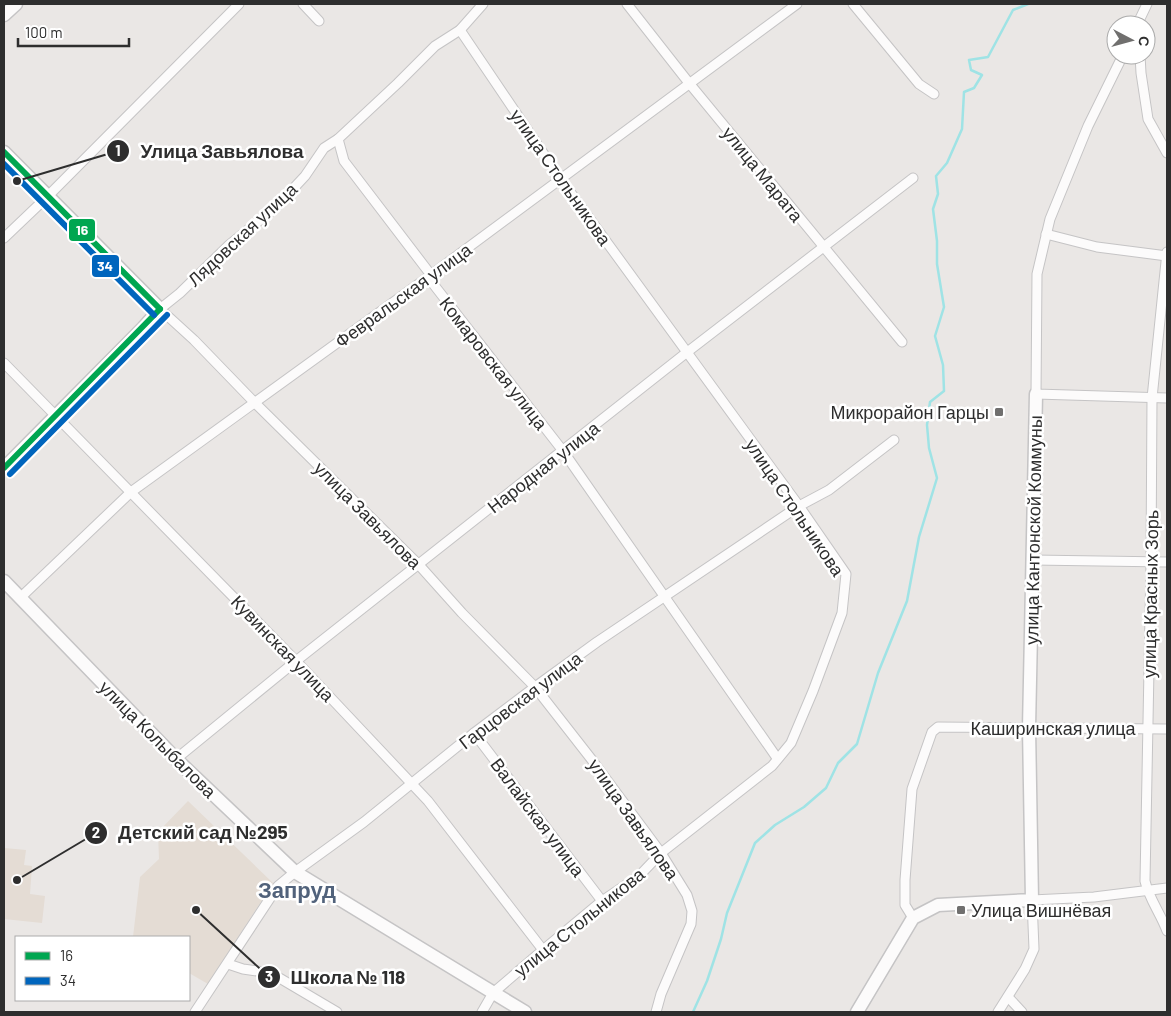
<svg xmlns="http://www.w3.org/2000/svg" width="1171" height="1016" viewBox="0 0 1171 1016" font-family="Barlow,sans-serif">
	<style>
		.education { fill: #e4dcd4 }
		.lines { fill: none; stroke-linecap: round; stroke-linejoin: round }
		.stream { stroke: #9fe3e5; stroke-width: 2.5 }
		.street-casing { stroke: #c5c4c5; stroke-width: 11 }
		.secondary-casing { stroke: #c5c4c5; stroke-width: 15 }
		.street { stroke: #fcfbfb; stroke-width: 9 }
		.secondary { stroke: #fcfbfb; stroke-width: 12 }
		.bus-1-casing { stroke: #fff; stroke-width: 10 }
		.bus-2-casing { stroke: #fff; stroke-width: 10 }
		.bus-1 { stroke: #00a651; stroke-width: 6 }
		.bus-2 { stroke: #0065bd; stroke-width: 6 }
		.poi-dot { fill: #706f6e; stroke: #fff; stroke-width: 2 }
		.labels { text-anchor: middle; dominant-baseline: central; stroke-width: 5; stroke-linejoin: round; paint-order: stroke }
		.street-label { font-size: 18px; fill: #2e2e2e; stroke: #fff }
		.poi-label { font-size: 18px; fill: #2e2e2e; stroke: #fff; text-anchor: end }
		.district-label { font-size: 22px; font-weight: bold; fill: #51627b; stroke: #fff }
		.leader { fill: none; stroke: #2e2e2e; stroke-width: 2 }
		.callout-dot { fill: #2e2e2e; stroke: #fff; stroke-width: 2 }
		.mark-label { font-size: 15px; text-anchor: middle; font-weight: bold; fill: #fff }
		.callout-label { font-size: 19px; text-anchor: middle; font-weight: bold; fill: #2e2e2e; stroke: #fff; stroke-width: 5; stroke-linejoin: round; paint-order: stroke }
		.line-badge { stroke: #fff; stroke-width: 2 }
		.badge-label { font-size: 14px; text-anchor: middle; font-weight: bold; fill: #fff }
	</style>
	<rect width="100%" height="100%" fill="#eae7e5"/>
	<g class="education">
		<path d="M 188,801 L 273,883 L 208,984 L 189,973 L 189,937 L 133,937 L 140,877 L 159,859 L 158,832 Z"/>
		<path d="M 4,848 L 26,850 L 24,865 L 32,866 L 30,894 L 45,896 L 42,923 L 4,919 Z"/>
	</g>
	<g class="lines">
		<path class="stream" d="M 693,1012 L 707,981 L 721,939 L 727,913 L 755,843 L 775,825 L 804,807 L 826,788 L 838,763 L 857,744 L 878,673 L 907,601 L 919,537 L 937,478 L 929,448 L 927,425 L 930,402 L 944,391 L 943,365 L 935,336 L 944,307 L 937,264 L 937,241 L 933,209 L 938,194 L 936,176 L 947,163 L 962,129 L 964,92 L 974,88 L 982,75 L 971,70 L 969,60 L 988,57 L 1013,10 L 1028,4"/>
		<g class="street-casing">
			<g id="street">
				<path d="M 303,4 L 319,21"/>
				<path d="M 483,4 L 460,30 L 435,46 L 398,83 L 338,139 L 324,148 L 305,176 L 275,208 L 229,245 L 180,293 L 160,309 L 194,340 L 255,403 L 419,565 L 462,613 L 535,687 L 592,760 L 661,853 L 687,895 L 692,911 L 691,924 L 661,994 L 656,1012"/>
				<path d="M 627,4 L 689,83 L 902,342"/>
				<path d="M 853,4 L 919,84 L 934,94"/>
				<path d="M 1137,25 L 1147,4"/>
				<path d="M 460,30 L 560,178 L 799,506 L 846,574 L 842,613 L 813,691 L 791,743 L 772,766 L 661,853 L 639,876 L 602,901 L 543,950 L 493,993 L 482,1012"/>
				<path d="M 1123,55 L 1088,126 L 1050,219 L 1037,274 L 1036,394 L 1167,398"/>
				<path d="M 1140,55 L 1141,73 L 1148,119 L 1167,153"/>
				<path d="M 338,139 L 344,161 L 431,275 L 434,285 L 563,451 L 777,758"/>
				<path d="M 1046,234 L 1097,247 L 1167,256"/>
				<path d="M 4,238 L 47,197 L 239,4"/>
				<path d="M 1167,252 L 1152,398 L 1151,562 L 1145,881 C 1149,899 1161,914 1167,931"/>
				<path d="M 4,363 L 296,661 L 428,801 L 543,950"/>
				<path d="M 1033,560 L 1167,562"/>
				<path d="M 20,598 L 131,492 L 431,275 L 797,4"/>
				<path d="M 474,733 L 602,901"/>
				<path d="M 176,759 L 296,661 L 686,353 L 913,178"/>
				<path d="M 913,918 L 905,905 L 905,880 L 912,789 L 932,732 L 938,727 L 1167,729"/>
				<path d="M 228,964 L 243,969 L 271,973 L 337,1012"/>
				<path d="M 1008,997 L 1022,1012"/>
				<path d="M 195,1012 L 278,886 L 295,872 L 364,822 L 474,733 L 535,687 L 597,642 L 799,506 L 829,490 L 894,440"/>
				<path d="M 998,1012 L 1025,969 L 1034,949 L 1032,900 L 1094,897 L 1167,888"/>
			</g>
		</g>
		<g class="secondary-casing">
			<g id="secondary">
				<path d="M 4,15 L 16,4"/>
				<path d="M 4,152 L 160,309 L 143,328 L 4,468"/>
				<path d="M 4,581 L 176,759 L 295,872 L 525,1012"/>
				<path d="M 857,1012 L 913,918 L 938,905 L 1032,900 L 1029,728 L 1036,394"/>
			</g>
		</g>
		<use href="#street" class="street"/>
		<use href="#secondary" class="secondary"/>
		<g class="bus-1-casing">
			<g id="bus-1">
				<path d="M 4,152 L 160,309"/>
				<path d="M 4,468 L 160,309"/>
			</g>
		</g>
		<g class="bus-2-casing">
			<g id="bus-2">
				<path d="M 4,164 L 154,315"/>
				<path d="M 10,474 L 167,315"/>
			</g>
		</g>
		<use href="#bus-1" class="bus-1"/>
		<use href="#bus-2" class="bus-2"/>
	</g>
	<g class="poi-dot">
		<rect x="994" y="407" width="10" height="10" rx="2.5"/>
		<rect x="956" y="905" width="10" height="10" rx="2.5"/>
	</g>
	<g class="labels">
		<g class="street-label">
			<text transform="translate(763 174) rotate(51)">улица Марата</text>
			<text transform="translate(561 177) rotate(55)">улица Стольникова</text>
			<text transform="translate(242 234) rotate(-43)">Лядовская улица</text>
			<text transform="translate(403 295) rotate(-36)">Февральская улица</text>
			<text transform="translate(494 363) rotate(52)">Комаровская улица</text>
			<text transform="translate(543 467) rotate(-38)">Народная улица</text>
			<text transform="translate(795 507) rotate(56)">улица Стольникова</text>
			<text transform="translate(368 515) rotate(45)">улица Завьялова</text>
			<text transform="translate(1033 530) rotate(-89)">улица Кантонской Коммуны</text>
			<text transform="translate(1150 594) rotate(-89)">улица Красных Зорь</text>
			<text transform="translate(283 648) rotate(46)">Кувинская улица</text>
			<text transform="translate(520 700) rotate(-37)">Гарцовская улица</text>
			<text x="1053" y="728">Каширинская улица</text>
			<text transform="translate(158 739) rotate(45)">улица Колыбалова</text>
			<text transform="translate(538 817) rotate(53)">Валайская улица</text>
			<text transform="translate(634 819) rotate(55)">улица Завьялова</text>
			<text transform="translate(579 922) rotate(-39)">улица Стольникова</text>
		</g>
		<g class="poi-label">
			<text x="989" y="412">Микрорайон Гарцы</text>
			<text x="971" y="910" text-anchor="start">Улица Вишнёвая</text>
		</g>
		<g class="district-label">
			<text x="297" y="889">Запруд</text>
		</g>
	</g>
	<path class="leader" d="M17 181L118 151M17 880L96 833M196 910L269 977"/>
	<g class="callout-dot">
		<circle cx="17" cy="181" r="5"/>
		<circle cx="17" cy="880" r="5"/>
		<circle cx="196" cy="910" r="5"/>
		<circle cx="118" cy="151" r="12"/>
		<circle cx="96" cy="833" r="12"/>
		<circle cx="269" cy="977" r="12"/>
	</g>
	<g class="mark-label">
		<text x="118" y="156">1</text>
		<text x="96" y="838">2</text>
		<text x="269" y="982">3</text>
	</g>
	<g class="callout-label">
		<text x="222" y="158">Улица Завьялова</text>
		<text x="203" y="839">Детский сад №295</text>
		<text x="348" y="984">Школа № 118</text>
	</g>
	<g class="line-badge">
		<rect x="68" y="218" width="28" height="24" rx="5" fill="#00a651"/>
		<rect x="91" y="254" width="29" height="24" rx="5" fill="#0065bd"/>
	</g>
	<g class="badge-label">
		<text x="82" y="235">16</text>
		<text x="105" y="271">34</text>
	</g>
	<rect width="1171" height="1016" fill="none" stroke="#2e2e2e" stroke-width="10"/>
	<rect x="15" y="936" width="175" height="65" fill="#ffffff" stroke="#ababab"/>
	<rect x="25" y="952" width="25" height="8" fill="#00a651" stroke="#ababab"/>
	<text x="60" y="961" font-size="15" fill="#2e2e2e">16</text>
	<rect x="25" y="977" width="25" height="8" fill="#0065bd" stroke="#ababab"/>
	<text x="60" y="986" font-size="15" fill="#2e2e2e">34</text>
	<g transform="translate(1131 40) rotate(96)"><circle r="24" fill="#ffffff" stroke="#ababab"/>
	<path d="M0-4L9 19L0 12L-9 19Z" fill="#706f6e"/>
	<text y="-8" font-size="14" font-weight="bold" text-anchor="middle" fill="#2e2e2e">С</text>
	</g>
	<path d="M18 38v8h111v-8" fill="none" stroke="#2e2e2e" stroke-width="2.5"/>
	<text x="25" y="38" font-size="15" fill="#2e2e2e" stroke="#ffffff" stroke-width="4" paint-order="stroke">100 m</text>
</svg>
